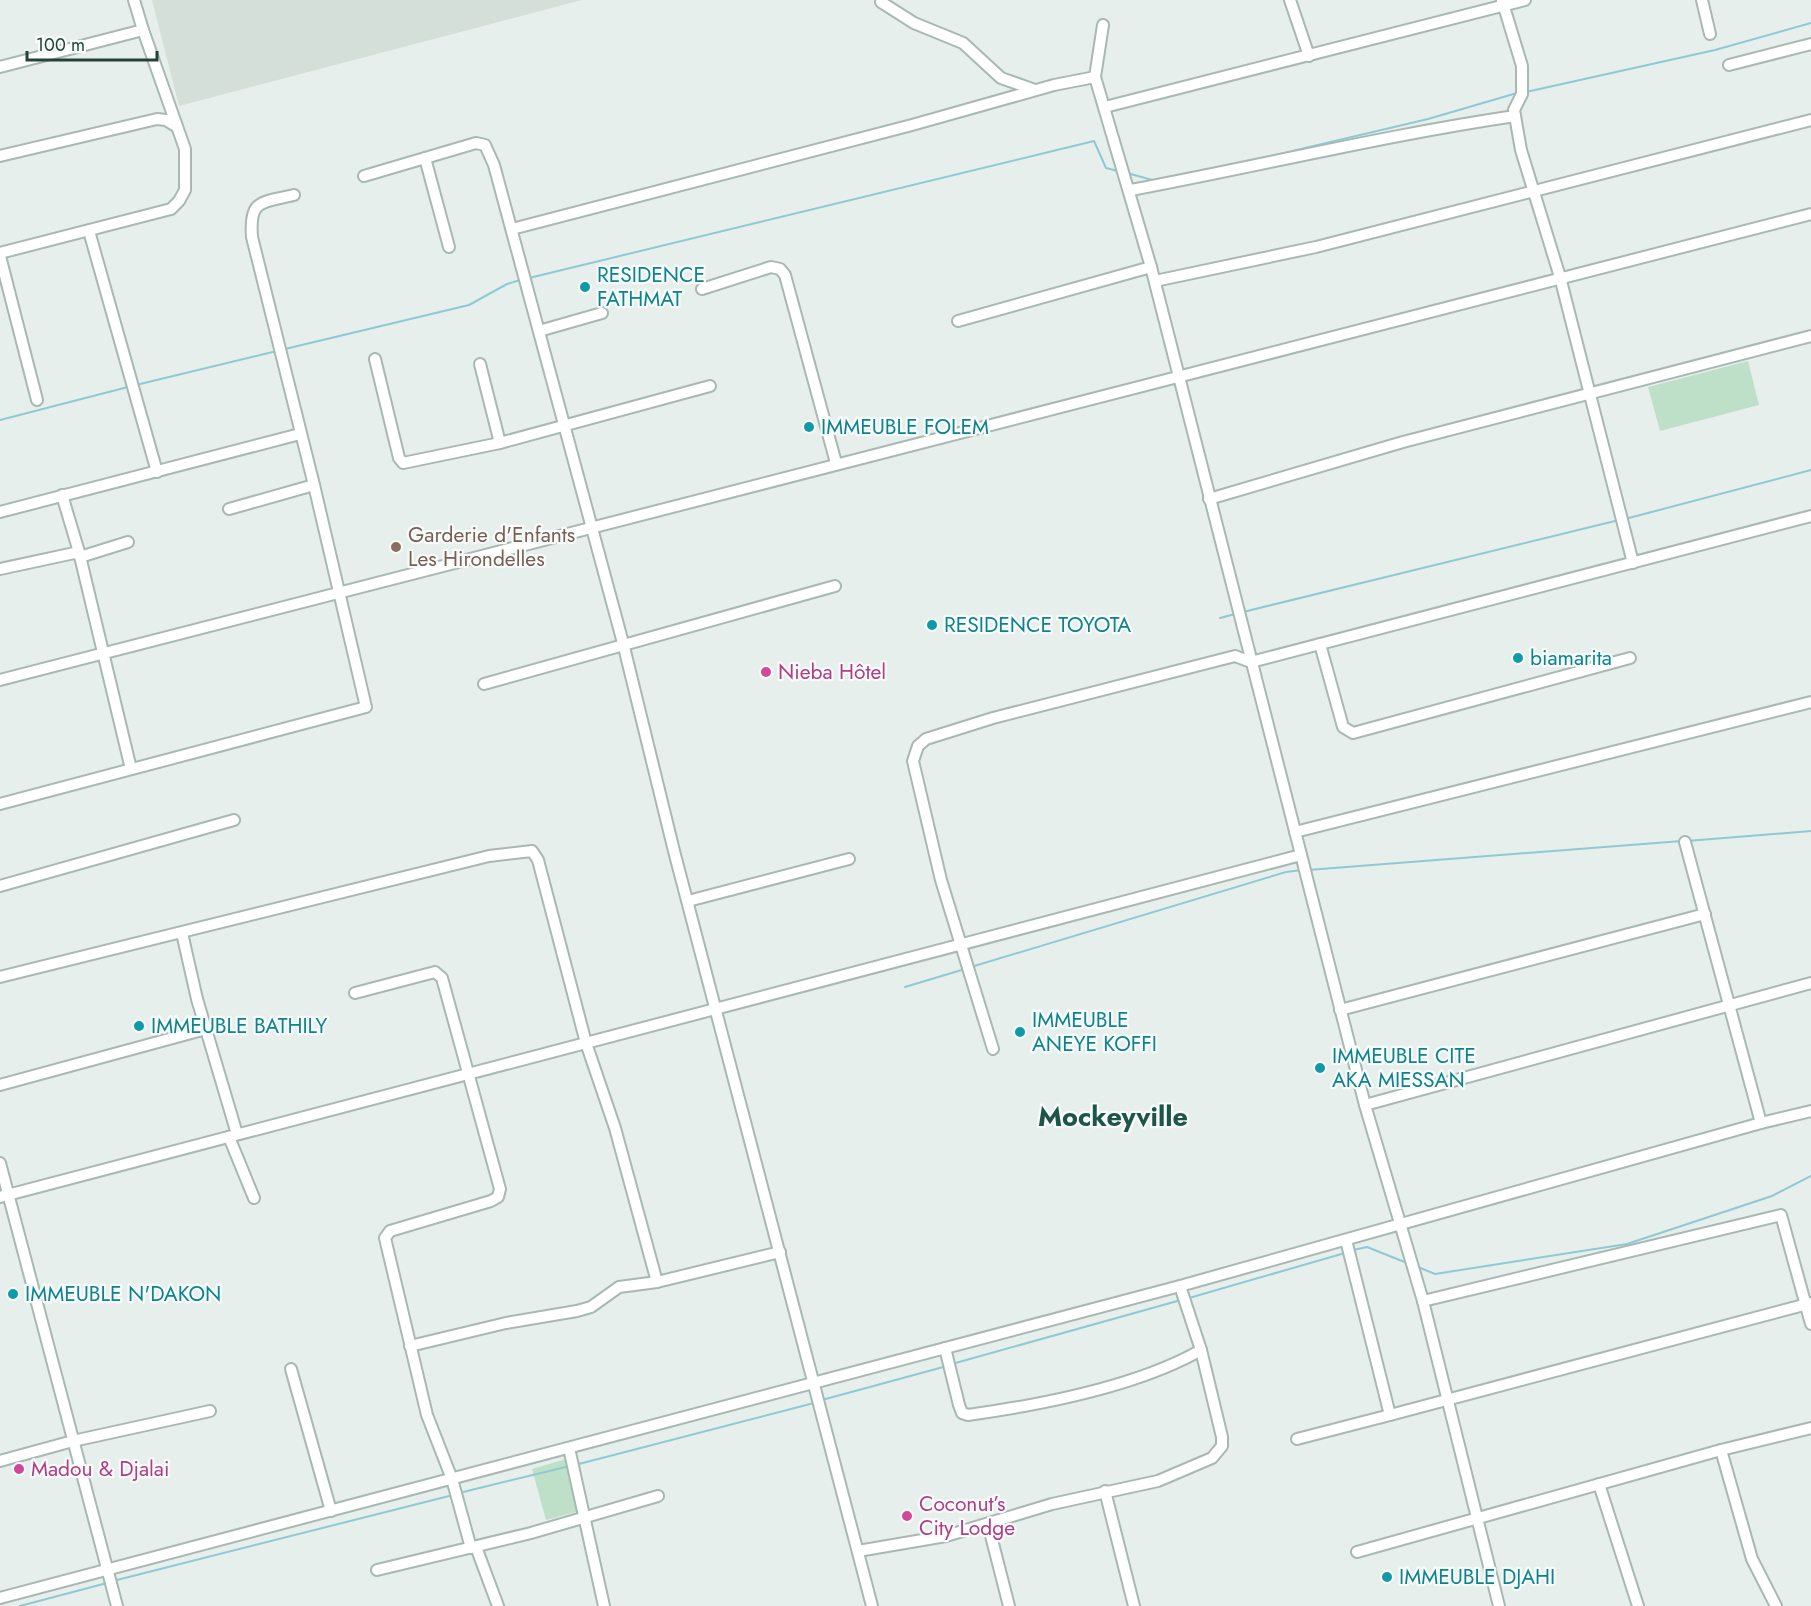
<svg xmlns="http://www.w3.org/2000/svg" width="1811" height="1606" viewBox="0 0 1811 1606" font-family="Jost,sans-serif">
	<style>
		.built { fill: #d4dfda }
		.green { fill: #bfe0c8 }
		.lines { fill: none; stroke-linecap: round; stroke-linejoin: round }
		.stream { stroke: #8ec9d4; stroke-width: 2 }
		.minor-casing { stroke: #a8b8b2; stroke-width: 14 }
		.minor { stroke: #fff; stroke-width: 10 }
		.culture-dot { fill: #0f9aa8; stroke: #f7fbf9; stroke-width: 2 }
		.education-dot { fill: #8d6e63; stroke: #f7fbf9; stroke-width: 2 }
		.hotel-dot { fill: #d1479c; stroke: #f7fbf9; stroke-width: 2 }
		.labels { text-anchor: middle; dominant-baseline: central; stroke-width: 4.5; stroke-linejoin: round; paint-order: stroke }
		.culture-label { font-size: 21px; fill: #0d838f; stroke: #f7fbf9; text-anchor: start }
		.education-label { font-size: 21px; fill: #785e54; stroke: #f7fbf9; text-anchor: start }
		.hotel-label { font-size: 21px; fill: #b23c85; stroke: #f7fbf9; text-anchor: start }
		.district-label { font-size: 27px; font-weight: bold; fill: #1f5548; stroke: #f7fbf9 }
	</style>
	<rect width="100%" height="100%" fill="#e6efeb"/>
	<path class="built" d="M 152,0 L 582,0 L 179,106 Z"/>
	<g class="green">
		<path d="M 1748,361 L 1759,405 L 1660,431 L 1648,387 Z"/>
		<path d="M 566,1459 L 580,1511 L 546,1520 L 532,1469 Z"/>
	</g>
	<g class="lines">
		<g class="stream">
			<path d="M 1526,92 L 1715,50 L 1811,23"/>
			<path d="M 1258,159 L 1428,119 L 1517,93"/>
			<path d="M 1127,173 L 1156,181"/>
			<path d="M 529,278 L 1094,141 L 1106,168 L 1118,171"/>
			<path d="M 285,349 L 469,305 L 507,284 L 520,280"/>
			<path d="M 136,385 L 277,351"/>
			<path d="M 0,420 L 128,387"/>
			<path d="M 1625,519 L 1811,470"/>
			<path d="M 1243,612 L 1619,520"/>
			<path d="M 1220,618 L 1235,614"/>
			<path d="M 1687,841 L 1811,831"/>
			<path d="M 1308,870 L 1682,841"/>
			<path d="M 971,967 L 1286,872 L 1302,870"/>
			<path d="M 905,987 L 965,969"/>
			<path d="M 1353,1250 L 1367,1247 L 1407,1263"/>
			<path d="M 1418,1267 L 1435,1274 L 1627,1244 L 1772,1196 L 1811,1176"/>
			<path d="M 1189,1298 L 1345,1253"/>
			<path d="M 952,1364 L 1181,1300"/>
			<path d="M 822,1400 L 947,1366"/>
			<path d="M 575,1465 L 814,1403"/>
			<path d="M 459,1493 L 570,1466"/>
			<path d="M 113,1581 L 453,1495"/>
			<path d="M 20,1606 L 107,1583"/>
		</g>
		<g class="minor-casing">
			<g id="minor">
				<path d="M 1290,0 L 1309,56"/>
				<path d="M 1502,0 L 1522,66 L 1522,94 L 1514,110 L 1521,150 L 1560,277 L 1633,563"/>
				<path d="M 1702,0 L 1710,34"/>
				<path d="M 881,2 L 914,23 L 963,43 L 1001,78 L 1035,90"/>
				<path d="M 1103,25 L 1095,77 L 1151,267 L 1334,984 L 1365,1105 L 1423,1301 L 1499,1606"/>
				<path d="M 1729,65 L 1811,44"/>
				<path d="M 0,67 L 143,30 L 134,0"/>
				<path d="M 1105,107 L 1525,0"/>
				<path d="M 0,156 L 157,119 L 166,120 L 174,125"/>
				<path d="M 425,158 L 449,247"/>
				<path d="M 364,176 L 476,143 L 485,145 L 494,165 L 623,643 L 674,851 L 872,1606"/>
				<path d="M 1131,190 C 1259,166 1386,135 1515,116"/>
				<path d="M 512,229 L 912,125 L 1054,85 L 1095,77"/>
				<path d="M 89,231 L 157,472"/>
				<path d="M 0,253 L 171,209 L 179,201 L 185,190 L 185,149 L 143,30"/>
				<path d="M 0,256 L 37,400"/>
				<path d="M 1155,281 L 1316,247 L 1811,120"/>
				<path d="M 702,289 L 771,267 L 780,269 L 785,275 L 836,463"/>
				<path d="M 958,321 L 1151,267"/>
				<path d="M 539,331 L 602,313"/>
				<path d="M 375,359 L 399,458 L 403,463 L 500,443 L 710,386"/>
				<path d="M 480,364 L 500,443"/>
				<path d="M 62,495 L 79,552 L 131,769"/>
				<path d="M 1209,499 L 1403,442 L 1811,336"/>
				<path d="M 229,509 L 314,485"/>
				<path d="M 0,512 L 300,434"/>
				<path d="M 80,557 L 128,542"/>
				<path d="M 0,569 L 79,552"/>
				<path d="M 1320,644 L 1343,727 L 1353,733 L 1630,658"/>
				<path d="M 0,680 L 1811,214"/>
				<path d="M 484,684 L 835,586"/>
				<path d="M 0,804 L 366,707 L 314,485 L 252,237 C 249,199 261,203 294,195"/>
				<path d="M 1295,832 L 1811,702"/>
				<path d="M 1685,842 L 1761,1123 L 1811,1111"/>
				<path d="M 0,886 L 234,820"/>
				<path d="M 688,901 L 849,859"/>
				<path d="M 182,933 L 197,999 L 237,1134"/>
				<path d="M 0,977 L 489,856 L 532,851 L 538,860 L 586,1043 L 615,1128 L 657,1282 L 780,1252"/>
				<path d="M 355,993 L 435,972 L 442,978 L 500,1189 L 498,1197 L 491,1201 L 390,1231 L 385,1238 L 427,1415 L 452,1479 L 471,1548"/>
				<path d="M 1340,1010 L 1705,914"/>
				<path d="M 993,1049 L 941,880 L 913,761 L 918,746 L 926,739 L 993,718 L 1235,656 L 1251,662 L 1811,516"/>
				<path d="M 0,1085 L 206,1029"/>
				<path d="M 1365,1105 L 1811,983"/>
				<path d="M 229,1137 L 254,1198"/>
				<path d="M 0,1163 L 117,1606"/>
				<path d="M 0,1197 L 1301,855"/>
				<path d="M 1346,1240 L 1390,1415 L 1811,1303"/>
				<path d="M 1423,1301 L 1781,1215 L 1811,1324"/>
				<path d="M 410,1346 L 506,1323 L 577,1311 L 591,1307 L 619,1287 L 657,1282"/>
				<path d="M 945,1348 L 959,1405 L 962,1413 L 968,1415 C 1040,1405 1138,1386 1201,1350"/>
				<path d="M 291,1369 L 331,1511"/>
				<path d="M 1297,1439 L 1390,1415"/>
				<path d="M 569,1448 L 604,1606"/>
				<path d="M 1721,1450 L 1752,1559 L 1776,1606"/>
				<path d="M 0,1461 L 73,1441 L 210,1411"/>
				<path d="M 1599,1484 L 1638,1606"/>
				<path d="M 1105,1491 L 1134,1606"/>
				<path d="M 988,1524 L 1009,1606"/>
				<path d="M 476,1547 L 498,1606"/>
				<path d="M 858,1551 L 946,1536 L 1052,1504 L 1158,1481 L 1212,1458 L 1222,1446 L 1222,1437 L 1201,1350 L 1180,1286"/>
				<path d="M 1357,1552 L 1721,1450 L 1811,1428"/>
				<path d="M 377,1570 L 531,1533 L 658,1496"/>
				<path d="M 0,1598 L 1180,1286 L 1761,1123"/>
			</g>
		</g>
		<use href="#minor" class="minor"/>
	</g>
	<g class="culture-dot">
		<circle cx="585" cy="287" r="6"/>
		<circle cx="809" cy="427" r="6"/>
		<circle cx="932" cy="625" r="6"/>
		<circle cx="1518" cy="658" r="6"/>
		<circle cx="139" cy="1026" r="6"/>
		<circle cx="1020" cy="1032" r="6"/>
		<circle cx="1320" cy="1068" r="6"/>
		<circle cx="13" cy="1294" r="6"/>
		<circle cx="1387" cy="1577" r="6"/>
	</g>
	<circle class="education-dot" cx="396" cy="547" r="6"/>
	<g class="hotel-dot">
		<circle cx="766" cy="672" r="6"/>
		<circle cx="19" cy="1469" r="6"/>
		<circle cx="907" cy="1516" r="6"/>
	</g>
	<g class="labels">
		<g class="culture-label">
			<text x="597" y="275">RESIDENCE<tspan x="597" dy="24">FATHMAT</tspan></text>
			<text x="821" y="427">IMMEUBLE FOLEM</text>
			<text x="944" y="625">RESIDENCE TOYOTA</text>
			<text x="1530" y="658">biamarita</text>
			<text x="1032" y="1020">IMMEUBLE<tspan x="1032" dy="24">ANEYE KOFFI</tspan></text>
			<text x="151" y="1026">IMMEUBLE BATHILY</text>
			<text x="1332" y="1056">IMMEUBLE CITE<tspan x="1332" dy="24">AKA MIESSAN</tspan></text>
			<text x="25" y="1294">IMMEUBLE N'DAKON</text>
			<text x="1399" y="1577">IMMEUBLE DJAHI</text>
		</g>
		<g class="education-label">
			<text x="408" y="535">Garderie d'Enfants<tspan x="408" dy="24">Les Hirondelles</tspan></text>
		</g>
		<g class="hotel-label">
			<text x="778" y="672">Nieba Hôtel</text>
			<text x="31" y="1469">Madou &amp; Djalai</text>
			<text x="919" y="1504">Coconut’s<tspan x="919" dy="24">City Lodge</tspan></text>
		</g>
		<g class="district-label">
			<text x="1113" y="1116">Mockeyville</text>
		</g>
	</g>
	<path d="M27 51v9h130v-9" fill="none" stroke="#24423a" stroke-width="3"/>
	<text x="36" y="51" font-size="18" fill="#24423a" stroke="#f7fbf9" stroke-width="4.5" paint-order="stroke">100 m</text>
</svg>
